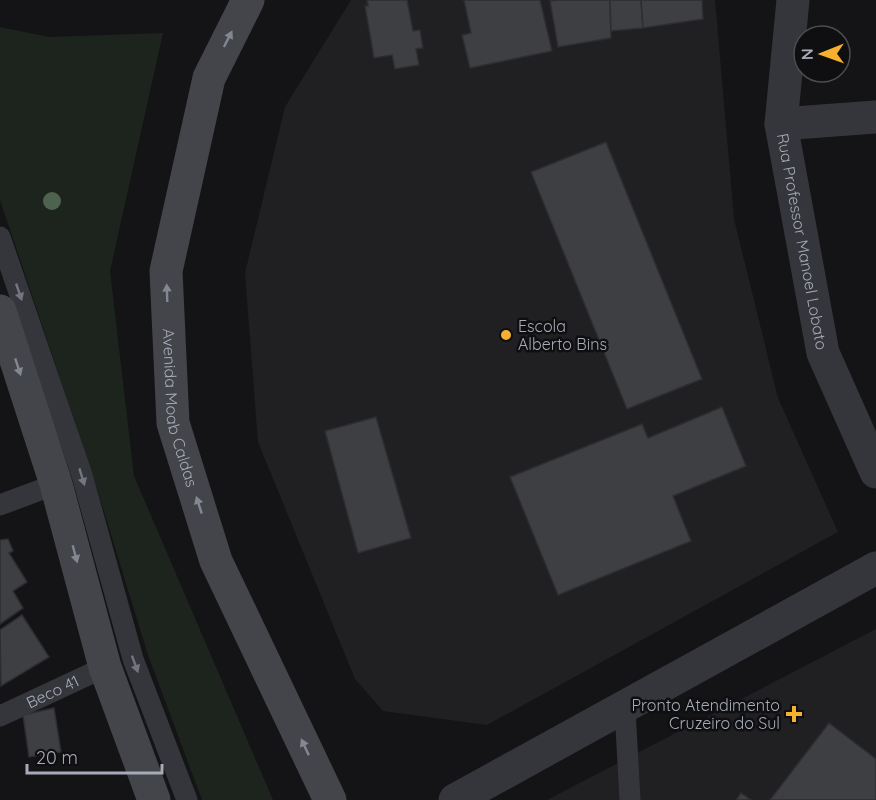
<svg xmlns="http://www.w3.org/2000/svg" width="876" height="800" viewBox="0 0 876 800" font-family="Quicksand,sans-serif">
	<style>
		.built { fill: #202023 }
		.green { fill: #1c241d }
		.building { fill: #3e3f43; stroke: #2e2e32; stroke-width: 1.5 }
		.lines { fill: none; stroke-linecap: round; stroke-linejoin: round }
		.service { stroke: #35363b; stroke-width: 21 }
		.minor { stroke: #35363b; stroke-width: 33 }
		.tertiary { stroke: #35363b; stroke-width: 33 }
		.secondary { stroke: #43454b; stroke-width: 33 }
		.tree { fill: #4d624f }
		.oneway { fill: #838791 }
		.oneway2 { fill: #73767f }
		.poi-dot { fill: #f5b02d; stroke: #0f0f11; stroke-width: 2 }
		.labels { text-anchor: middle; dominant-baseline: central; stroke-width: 5; stroke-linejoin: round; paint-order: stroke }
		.street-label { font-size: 16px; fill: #a6abb7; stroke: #0f0f11 }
		.poi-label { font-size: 16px; fill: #a6abb7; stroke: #0f0f11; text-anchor: start }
	</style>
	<rect width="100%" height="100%" fill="#141416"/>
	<g class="built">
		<path d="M 351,0 L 715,0 L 734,219 L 778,398 L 838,532 L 487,725 L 383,711 L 355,679 L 258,442 L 245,273 L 285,107 Z"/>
		<path d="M 876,629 L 876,800 L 547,800 Z"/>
	</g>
	<path class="green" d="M 0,27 L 49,37 L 163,33 L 110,271 L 134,476 L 273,800 L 202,800 L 148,655 L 93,476 L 0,200 Z"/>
	<g class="building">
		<path d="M 367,0 L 407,0 L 413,31 L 420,30 L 423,48 L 416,49 L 419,65 L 395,69 L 392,55 L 374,58 L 365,6 L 368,6 Z"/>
		<path d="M 464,0 L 540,0 L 552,51 L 470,68 L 462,35 L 471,33 Z"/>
		<path d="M 557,0 L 610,0 L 611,38 L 558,47 L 550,1 Z"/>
		<path d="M 610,0 L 641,0 L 643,28 L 611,31 Z"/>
		<path d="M 641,0 L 702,0 L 703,19 L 643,28 Z"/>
		<path d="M 606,142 L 702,379 L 627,409 L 531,172 Z"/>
		<path d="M 722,407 L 746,466 L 673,496 L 691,541 L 558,595 L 510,477 L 642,424 L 648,438 Z"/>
		<path d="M 376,417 L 411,538 L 358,553 L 325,431 Z"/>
		<path d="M 8,539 L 13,551 L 9,553 L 27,582 L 13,591 L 23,608 L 0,624 L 0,540 Z"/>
		<path d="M 22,615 L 49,657 L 1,686 L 0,630 Z"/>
		<path d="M 54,708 L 61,752 L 29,757 L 23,715 Z"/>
		<path d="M 829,723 L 876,759 L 876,800 L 770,800 Z"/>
		<path d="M 741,793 L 751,800 L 736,800 Z"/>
	</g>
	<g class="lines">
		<g class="service">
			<path d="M 0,237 L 82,475 L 133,659 L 187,800"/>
			<path d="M 0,505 L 56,484"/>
			<path d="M 625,709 L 630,800"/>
			<path id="s1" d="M 0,716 L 105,667"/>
		</g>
		<g class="minor">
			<path d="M 781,124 L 876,117"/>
			<path d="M 455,800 L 876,568"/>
		</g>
		<path class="tertiary" id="s2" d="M 793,0 L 781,124 L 823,353 L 876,472"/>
		<g class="secondary">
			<path id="s3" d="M 248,0 L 209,78 L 166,271 L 173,423 L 216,561 L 330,800"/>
			<path d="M 0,311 L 56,484 L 105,667 L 154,800"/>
		</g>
	</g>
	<circle class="tree" cx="52" cy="201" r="9"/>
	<defs><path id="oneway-solid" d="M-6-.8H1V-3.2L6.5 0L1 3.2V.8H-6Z" transform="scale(1.5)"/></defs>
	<g class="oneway">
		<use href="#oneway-solid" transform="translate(228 39) rotate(-63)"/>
		<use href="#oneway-solid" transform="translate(167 293) rotate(-92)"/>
		<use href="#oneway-solid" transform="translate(18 367) rotate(72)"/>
		<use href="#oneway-solid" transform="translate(199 505) rotate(-108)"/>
		<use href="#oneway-solid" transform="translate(75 554) rotate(75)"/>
		<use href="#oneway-solid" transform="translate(305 747) rotate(-115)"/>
	</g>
	<g class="oneway2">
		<use href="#oneway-solid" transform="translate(19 292) rotate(71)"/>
		<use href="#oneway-solid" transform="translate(82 477) rotate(73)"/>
		<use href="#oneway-solid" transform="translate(135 664) rotate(70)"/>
	</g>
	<g class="poi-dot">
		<circle cx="506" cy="335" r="6"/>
		<path d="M791 705h6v6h6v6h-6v6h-6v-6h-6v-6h6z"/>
	</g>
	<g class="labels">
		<g class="street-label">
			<text stroke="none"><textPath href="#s2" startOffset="244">Rua Professor Manoel Lobato</textPath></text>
			<text stroke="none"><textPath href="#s3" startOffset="423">Avenida Moab Caldas</textPath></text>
			<text stroke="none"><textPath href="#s1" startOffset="58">Beco 41</textPath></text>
		</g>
		<g class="poi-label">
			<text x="518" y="326">Escola<tspan x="518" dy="18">Alberto Bins</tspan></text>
			<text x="780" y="705" text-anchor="end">Pronto Atendimento<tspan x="780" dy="18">Cruzeiro do Sul</tspan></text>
		</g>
	</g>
	<g transform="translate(822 54) rotate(269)"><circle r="28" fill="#0f0f11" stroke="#4b4d53" stroke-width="1.5"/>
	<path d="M0-4.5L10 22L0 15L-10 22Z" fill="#f5b02d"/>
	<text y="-9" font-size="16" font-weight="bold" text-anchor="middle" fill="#a6abb7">N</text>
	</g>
	<path d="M27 764v9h135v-9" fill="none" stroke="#a6abb7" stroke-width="3"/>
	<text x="36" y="764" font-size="18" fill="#a6abb7" stroke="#0f0f11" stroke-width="4.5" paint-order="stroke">20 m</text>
</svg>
